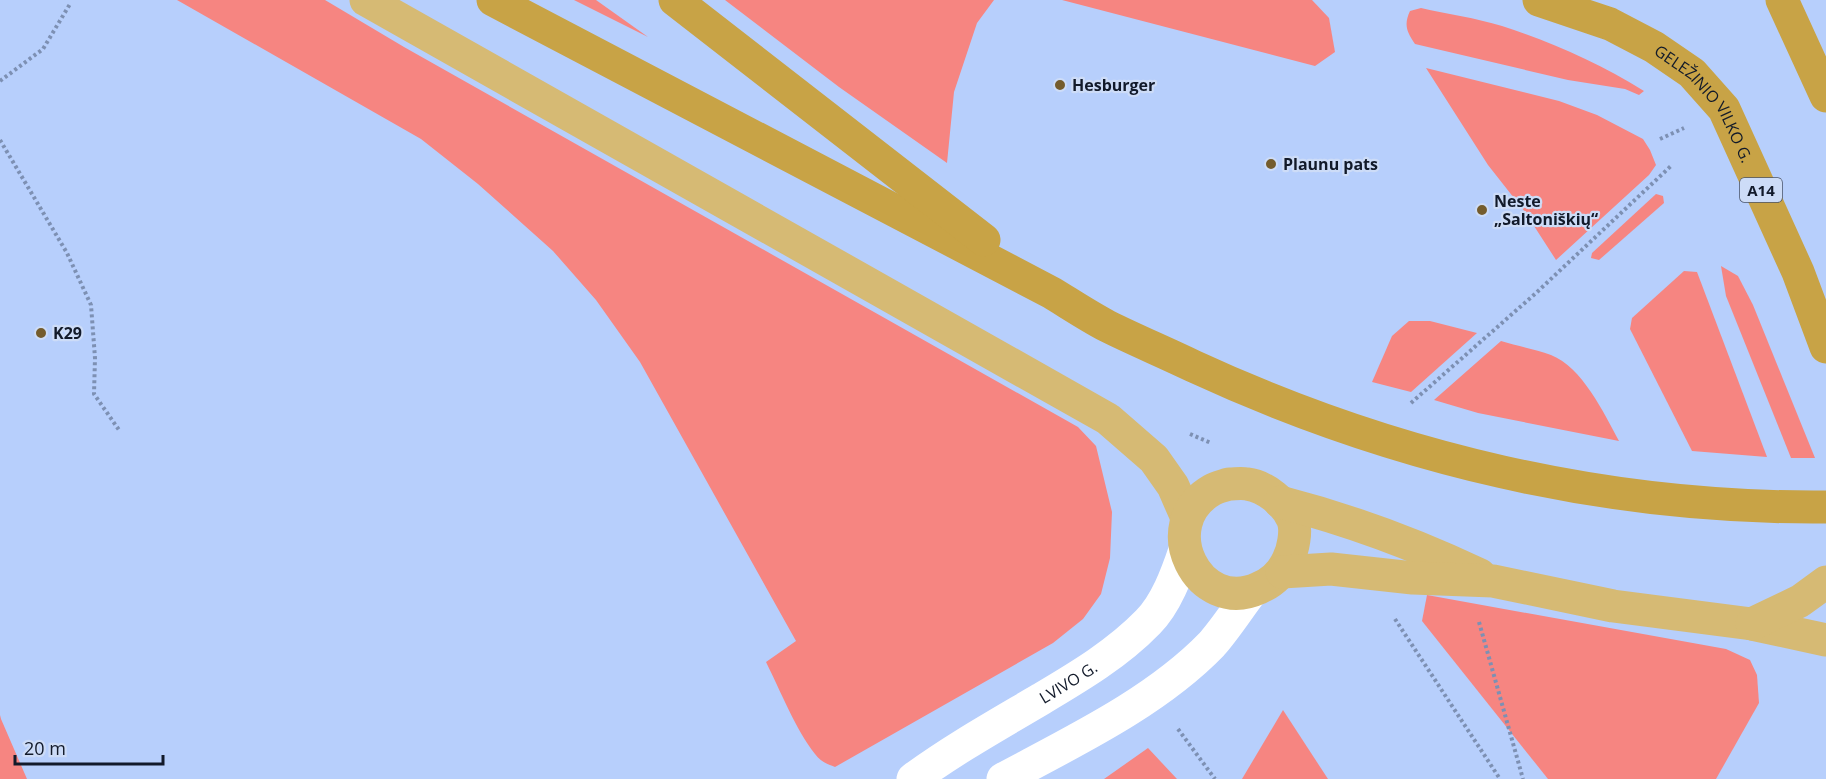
<svg xmlns="http://www.w3.org/2000/svg" width="1826" height="779" viewBox="0 0 1826 779" font-family="'Open Sans',sans-serif">
	<style>
		.green { fill: #f68581 }
		.lines { fill: none; stroke-linecap: round; stroke-linejoin: round }
		.path { stroke: #7d90b3; stroke-width: 4; stroke-dasharray: 3 3; stroke-linecap: butt }
		.minor { stroke: #fff; stroke-width: 33 }
		.primary { stroke: #d6ba74; stroke-width: 33 }
		.trunk { stroke: #c8a346; stroke-width: 33 }
		.poi-dot { fill: #745c2d; stroke: #cddcf7; stroke-width: 2 }
		.labels { text-anchor: middle; dominant-baseline: central; stroke-width: 4.5; stroke-linejoin: round; paint-order: stroke }
		.shield { fill: #cddcf7; stroke: #4a5468; stroke-width: 1.5 }
		.shield-label { font-size: 15px; font-weight: bold; fill: #121a2a }
		.poi-label { font-size: 16px; font-weight: bold; fill: #121a2a; stroke: #cddcf7; text-anchor: start }
		.street-label { font-size: 16px; fill: #121a2a; stroke: #cddcf7 }
	</style>
	<rect width="100%" height="100%" fill="#b7cffc"/>
	<g class="green">
		<path d="M 177,0 L 325,0 L 404,47 L 1078,427 L 1096,446 L 1112,512 L 1110,558 L 1101,594 L 1083,619 L 1053,643 L 835,767 C 827,764 820,761 815,754 C 796,730 780,690 766,662 L 796,641 L 640,362 L 596,300 L 553,251 L 478,184 L 421,139 Z"/>
		<path d="M 574,0 L 596,0 L 648,37 Z"/>
		<path d="M 725,0 L 994,0 L 977,23 L 954,92 L 947,163 L 839,87 Z"/>
		<path d="M 1062,0 L 1312,0 L 1329,18 L 1335,52 L 1315,66 Z"/>
		<path d="M 1421,8 C 1447,14 1476,18 1502,26 C 1552,42 1599,63 1644,91 L 1639,95 L 1625,89 L 1568,80 L 1415,44 C 1406,31 1404,24 1410,11 Z"/>
		<path d="M 1426,68 L 1559,101 L 1597,115 L 1643,139 L 1650,150 L 1656,165 L 1649,175 L 1556,260 L 1525,212 L 1488,165 Z"/>
		<path d="M 1656,194 L 1663,196 L 1664,203 L 1599,260 L 1591,258 L 1592,253 Z"/>
		<path d="M 1721,266 L 1738,276 L 1753,305 L 1815,458 L 1791,458 L 1726,296 Z"/>
		<path d="M 1684,271 L 1697,272 L 1767,457 L 1692,451 L 1630,329 L 1632,318 Z"/>
		<path d="M 1409,321 L 1430,321 L 1477,333 L 1411,392 L 1372,382 L 1392,336 Z"/>
		<path d="M 1501,341 C 1517,346 1535,349 1551,355 C 1582,367 1604,413 1619,441 L 1478,413 L 1434,400 Z"/>
		<path d="M 1427,595 L 1726,649 L 1750,660 L 1757,675 L 1759,703 L 1716,779 L 1548,779 L 1422,621 Z"/>
		<path d="M 1283,710 L 1328,779 L 1242,779 Z"/>
		<path d="M 0,715 L 1,719 L 27,779 L 0,779 Z"/>
		<path d="M 1148,748 L 1177,779 L 1104,779 Z"/>
	</g>
	<g class="lines">
		<g class="path">
			<path d="M 0,81 L 43,49 L 70,4"/>
			<path d="M 1660,139 L 1684,128"/>
			<path d="M 0,140 L 67,253 L 91,305 L 95,358 L 94,394 L 119,430"/>
			<path d="M 1411,403 L 1536,293 L 1672,165"/>
			<path d="M 1190,434 L 1211,443"/>
			<path d="M 1395,619 L 1500,779"/>
			<path d="M 1479,622 L 1523,779"/>
			<path d="M 1178,729 L 1215,779"/>
		</g>
		<g class="minor">
			<path id="s1" d="M 913,779 C 954,749 997,725 1041,699 C 1078,677 1117,654 1148,622 C 1166,604 1177,574 1185,550"/>
			<path d="M 1003,779 C 1074,741 1156,702 1212,644 C 1226,628 1238,609 1251,592"/>
		</g>
		<g class="primary">
			<path d="M 366,0 L 1108,419 L 1154,459 L 1173,486 L 1187,518"/>
			<path d="M 1229,484 C 1235,484 1241,483 1247,484 C 1265,486 1286,503 1293,520 C 1297,531 1293,550 1288,560 C 1282,573 1273,582 1259,588 C 1198,616 1153,524 1212,490 C 1217,487 1223,486 1229,484 Z"/>
			<path d="M 1280,502 C 1350,520 1415,544 1480,575"/>
			<path d="M 1282,572 L 1331,569 L 1413,578 L 1493,581 L 1613,606 L 1752,624 L 1826,640"/>
			<path d="M 1752,624 L 1800,601 L 1826,582"/>
		</g>
		<g class="trunk">
			<path d="M 493,0 L 1052,293 C 1070,304 1088,316 1107,326 C 1135,340 1164,352 1193,366 C 1392,458 1606,509 1826,507"/>
			<path d="M 675,0 L 984,240"/>
			<path id="s2" d="M 1539,0 L 1610,24 L 1654,47 L 1692,73 L 1724,109 L 1798,272 L 1826,347"/>
			<path d="M 1782,0 L 1826,96"/>
		</g>
	</g>
	<g class="poi-dot">
		<circle cx="1060" cy="85" r="6"/>
		<circle cx="1271" cy="164" r="6"/>
		<circle cx="1482" cy="210" r="6"/>
		<circle cx="41" cy="333" r="6"/>
	</g>
	<g class="labels">
		<rect class="shield" x="1740" y="178" width="42" height="24" rx="4.5"/>
		<g class="shield-label">
			<text x="1761" y="190">A14</text>
		</g>
		<g class="poi-label">
			<text x="1072" y="85">Hesburger</text>
			<text x="1283" y="164">Plaunu pats</text>
			<text x="1494" y="201">Neste<tspan x="1494" dy="18">„Saltoniškių“</tspan></text>
			<text x="53" y="333">K29</text>
		</g>
		<g class="street-label">
			<text stroke="none"><textPath href="#s2" startOffset="202">GELEŽINIO VILKO G.</textPath></text>
			<text stroke="none"><textPath href="#s1" startOffset="183">LVIVO G.</textPath></text>
		</g>
	</g>
	<path d="M15 755v9h148v-9" fill="none" stroke="#121a2a" stroke-width="3"/>
	<text x="24" y="755" font-size="18" fill="#121a2a" stroke="#cddcf7" stroke-width="4.5" paint-order="stroke">20 m</text>
</svg>
